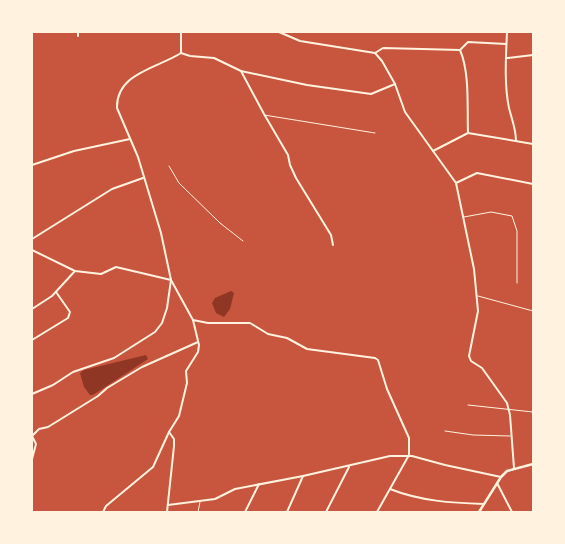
<svg xmlns="http://www.w3.org/2000/svg" width="565" height="544" viewBox="0 0 565 544" font-family="Commissioner,sans-serif">
	<style>
		.water { fill: #8f3625 }
		.lines { fill: none; stroke-linecap: round; stroke-linejoin: round }
		.service { stroke: #fff3e0; stroke-width: 1 }
		.minor { stroke: #fff3e0; stroke-width: 2 }
		.secondary { stroke: #fff3e0; stroke-width: 2.5 }
	</style>
	<rect width="100%" height="100%" fill="#c8553d"/>
	<g class="water">
		<path d="M 231,291 L 234,293 L 230,309 L 224,317 L 216,313 L 212,303 L 215,298 Z"/>
		<path d="M 146,355 L 148,359 L 93,395 L 90,395 L 84,387 L 80,373 L 84,370 Z"/>
	</g>
	<g class="lines">
		<g class="service">
			<path d="M 264,115 L 375,133"/>
			<path d="M 169,166 L 179,183 L 220,223 L 243,241"/>
			<path d="M 464,217 L 491,212 L 512,216 L 517,231 L 517,283"/>
			<path d="M 478,296 L 533,311"/>
			<path d="M 468,405 L 533,412"/>
			<path d="M 445,431 L 473,435 L 510,436"/>
			<path d="M 198,512 L 200,502"/>
		</g>
		<g class="minor">
			<path d="M 78,32 L 78,36"/>
			<path d="M 181,32 L 181,53"/>
			<path d="M 279,32 L 300,41 L 375,53 L 383,48 L 460,50 C 470,73 467,108 468,133 L 533,144"/>
			<path d="M 507,32 C 506,56 504,84 509,108 C 512,120 516,129 516,141"/>
			<path d="M 460,50 L 468,42 L 506,44"/>
			<path d="M 181,53 L 190,56 L 214,58 L 241,71 L 307,85 L 371,94 L 395,84"/>
			<path d="M 375,53 L 382,61 L 395,84 L 405,112 L 456,183 L 474,269 L 478,311 L 469,356 L 471,361 L 482,368 L 507,403 L 510,415 L 514,468"/>
			<path d="M 507,58 L 533,55"/>
			<path d="M 241,71 L 264,114 L 288,155 L 290,165 L 296,178 L 331,235 L 333,245"/>
			<path d="M 433,151 L 468,133"/>
			<path d="M 32,165 L 74,151 L 130,139"/>
			<path d="M 456,183 L 477,173 L 533,184"/>
			<path d="M 32,239 L 112,189 L 143,178"/>
			<path d="M 32,250 L 75,271 L 101,274 L 116,267 L 171,280 L 167,308 L 162,323 L 155,332 L 114,358 L 73,372 L 53,385 L 32,394"/>
			<path d="M 32,309 L 52,296 L 75,271"/>
			<path d="M 193,320 L 208,323 L 250,323 L 268,334 L 287,338 L 307,349 L 375,358 L 378,360 L 387,389 L 409,438 L 409,455 L 377,512"/>
			<path d="M 32,340 L 68,318 L 70,312 L 56,292"/>
			<path d="M 32,436 L 39,429 L 48,427 L 98,396 L 107,388 L 142,367 L 198,342"/>
			<path d="M 32,436 L 36,444 L 32,459"/>
			<path d="M 497,483 L 512,512"/>
			<path d="M 390,489 C 420,501 452,503 484,504"/>
			<path d="M 168,505 L 215,499 L 235,489 L 303,476 L 390,456 L 412,456 L 445,465 L 501,477"/>
			<path d="M 103,512 L 106,506 L 153,467 L 169,432"/>
			<path d="M 167,512 L 174,446 L 174,439 L 169,432 L 179,416 L 187,383 L 186,371 L 198,352 L 199,345 L 193,320 L 171,280 L 161,233 L 138,157 L 117,108 C 116,73 158,68 181,53"/>
			<path d="M 245,512 L 259,484"/>
			<path d="M 287,512 L 303,476"/>
			<path d="M 326,512 L 349,467"/>
		</g>
		<path class="secondary" d="M 479,512 L 501,477 L 507,471 L 533,464"/>
	</g>
	<rect width="565" height="544" fill="none" stroke="#fff3e0" stroke-width="66"/>
</svg>
